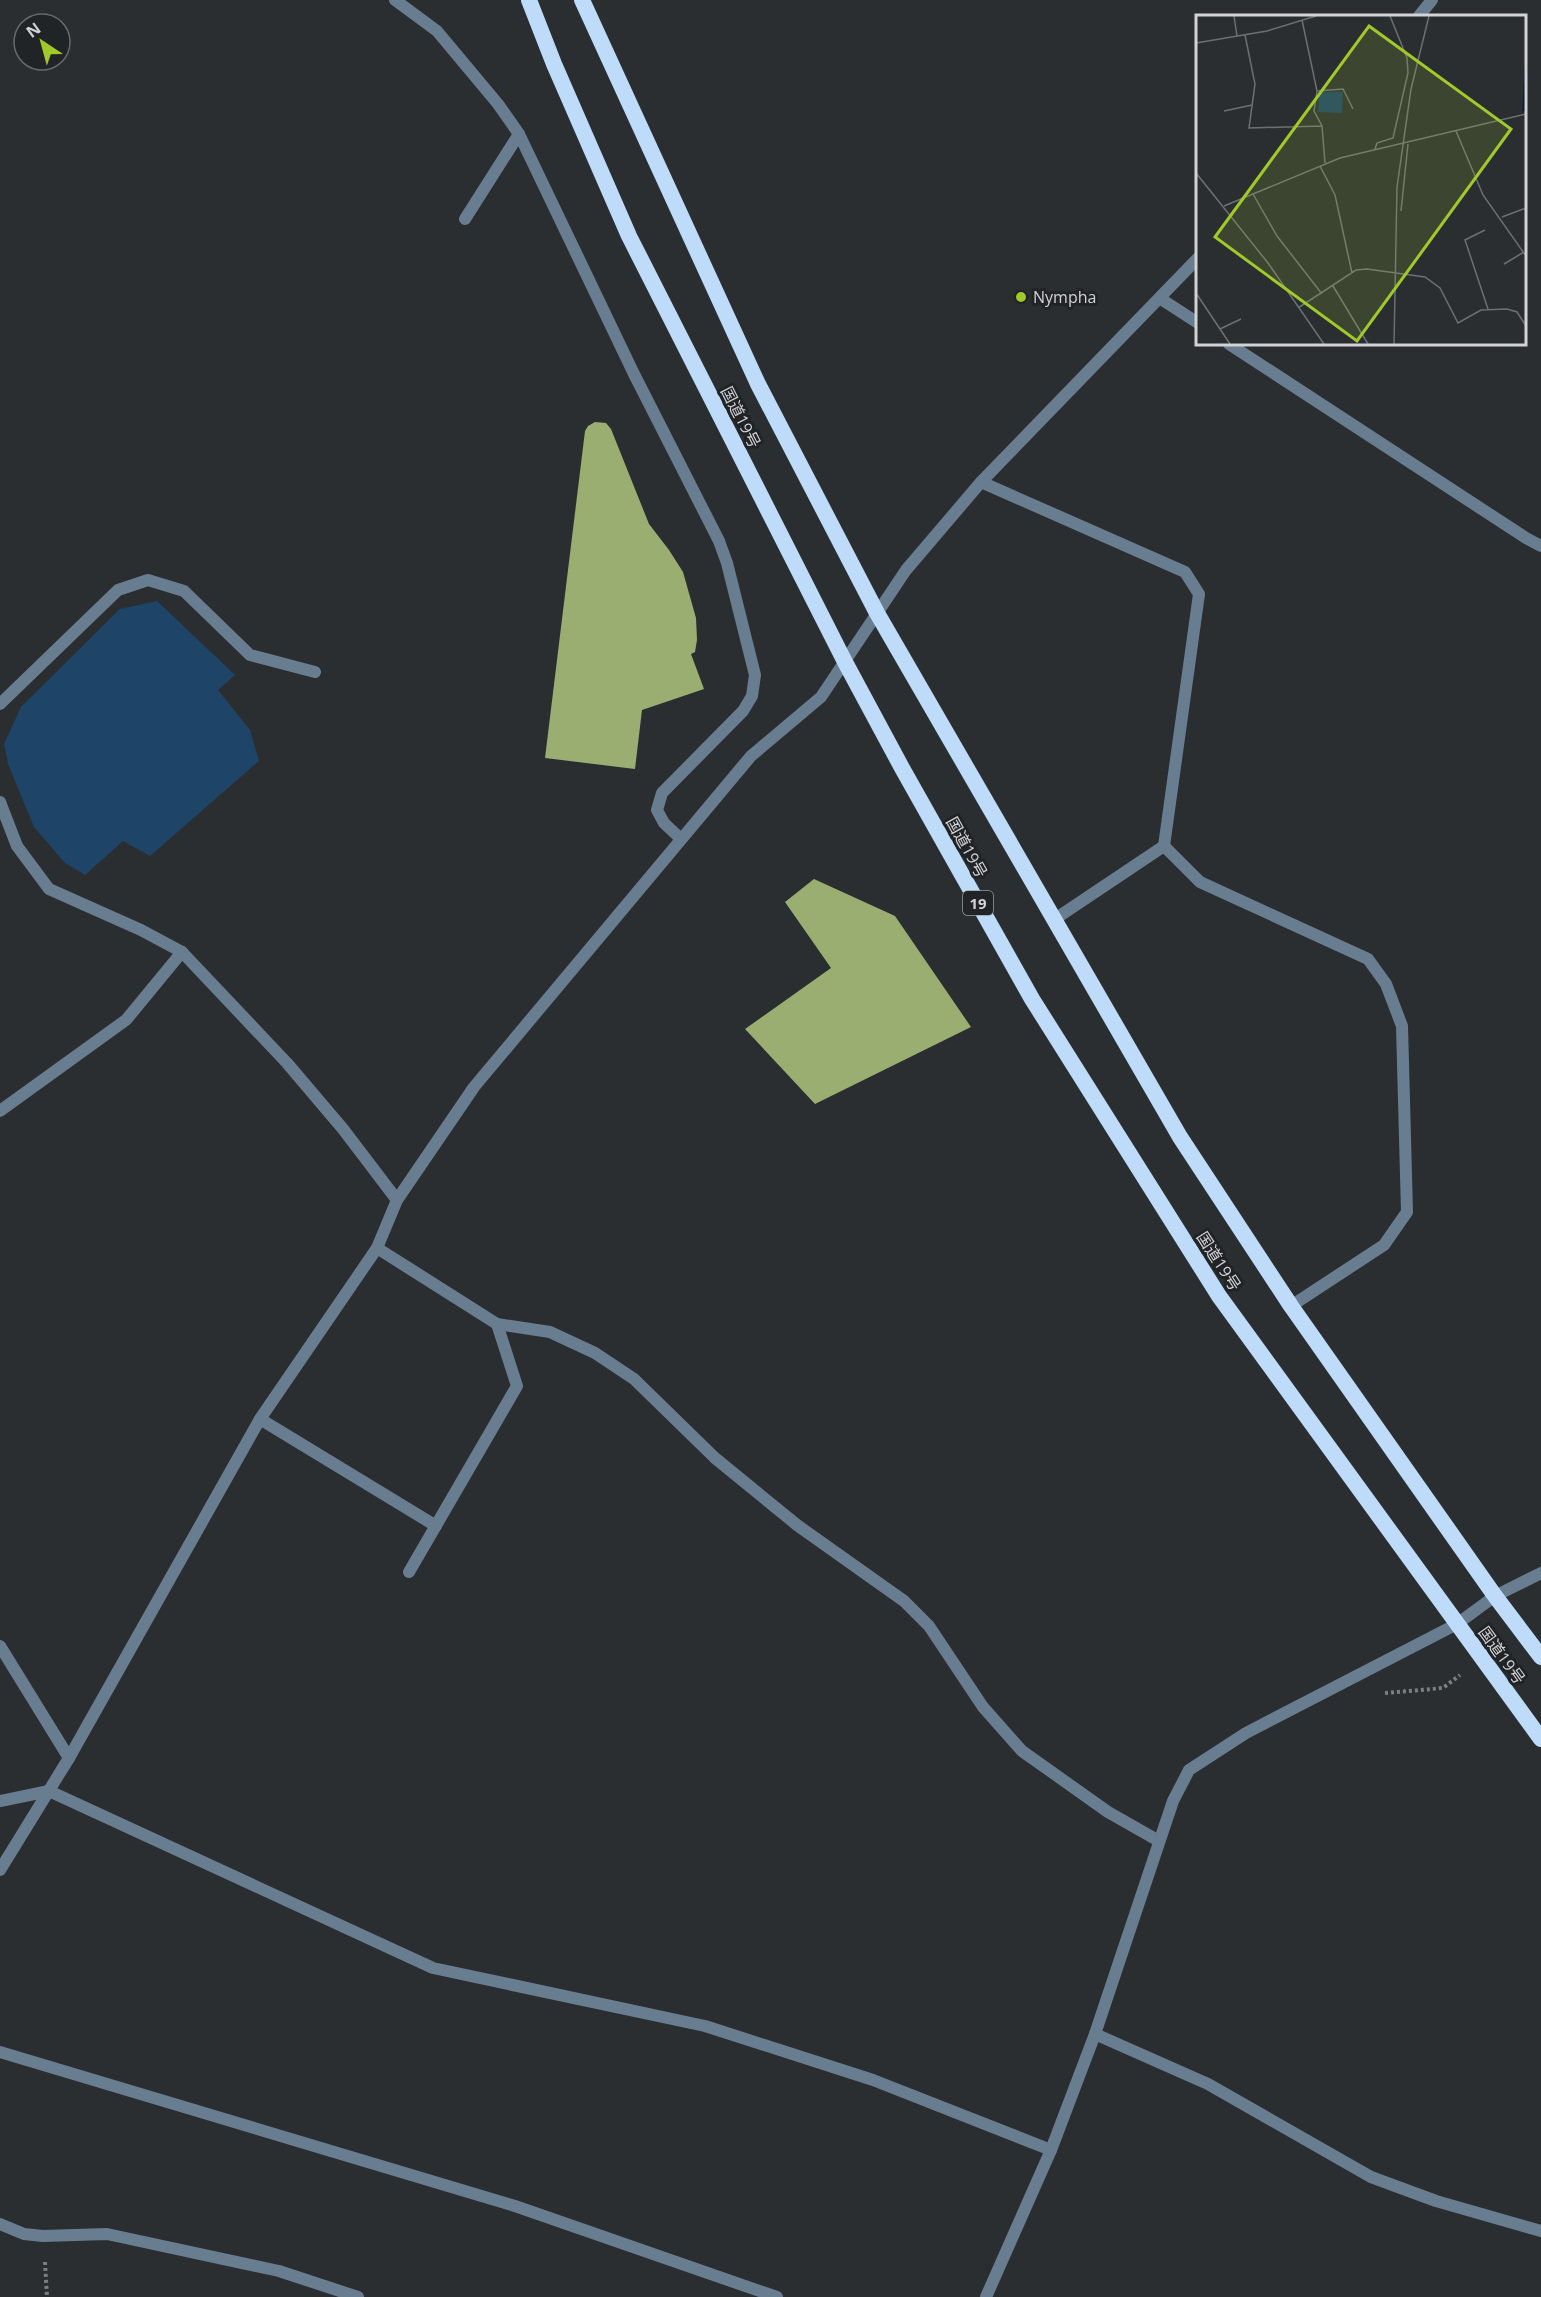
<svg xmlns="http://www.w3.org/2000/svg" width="1541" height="2297" viewBox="0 0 1541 2297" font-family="'Open Sans','Noto Sans JP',sans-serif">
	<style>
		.green { fill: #1e4567 }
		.building { fill: #9aae71 }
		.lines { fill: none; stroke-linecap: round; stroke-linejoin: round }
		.path { stroke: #7c7f81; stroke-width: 4; stroke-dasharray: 3 3; stroke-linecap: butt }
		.service { stroke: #697d91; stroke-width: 12 }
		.minor { stroke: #697d91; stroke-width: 12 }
		.trunk { stroke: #bedcfa; stroke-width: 16 }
		.poi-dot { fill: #a1c929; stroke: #212427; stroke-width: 2 }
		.labels { text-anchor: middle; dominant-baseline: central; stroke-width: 6; stroke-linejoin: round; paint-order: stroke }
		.shield { fill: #212427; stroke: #9c9ea1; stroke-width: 1.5 }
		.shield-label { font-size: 15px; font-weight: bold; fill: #d1d3d5 }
		.poi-label { font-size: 16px; fill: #d1d3d5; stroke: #212427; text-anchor: start }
		.street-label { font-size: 16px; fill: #d1d3d5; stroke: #212427 }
		.inset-river { fill: none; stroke: #041b31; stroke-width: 3 }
		.inset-road { fill: none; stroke: #6d7073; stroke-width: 1.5 }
		.view { fill: #a1c929; fill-opacity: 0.15; stroke: #a1c929; stroke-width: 3 }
		.inset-edge { fill: none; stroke: #d1d3d5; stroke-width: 3 }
	</style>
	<rect width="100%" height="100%" fill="#2a2e31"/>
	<path class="green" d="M 157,601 L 235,675 L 218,690 L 250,730 L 259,761 L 150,856 L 123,841 L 85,875 L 65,863 L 34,827 L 8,764 L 4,744 L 21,707 L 120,609 Z"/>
	<g class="building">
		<path d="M 595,422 L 606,423 L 611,429 L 649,524 L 669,550 L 683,572 L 696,618 L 697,640 L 695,652 L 691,654 L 704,689 L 642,710 L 635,769 L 545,758 L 585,431 L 588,426 Z"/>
		<path d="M 814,879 L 895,916 L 971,1027 L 815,1104 L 745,1029 L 831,968 L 785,902 Z"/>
	</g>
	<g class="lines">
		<g class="path">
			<path d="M 1385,1693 L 1443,1688 L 1460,1675"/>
			<path d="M 45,2262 L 47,2297"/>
		</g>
		<g class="service">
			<path d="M 981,482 L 1185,572 L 1199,594 L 1164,846 L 1055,919"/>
			<path d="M 1164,846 L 1200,882 L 1368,959 L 1386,984 L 1402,1026 L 1407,1212 L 1384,1245 L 1291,1306"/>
			<path d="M 260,1419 L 436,1526"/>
			<path d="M 409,1572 L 517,1386 L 497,1324"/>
			<path d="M 0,1646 L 69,1758"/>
			<path d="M 0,1801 L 49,1791"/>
			<path d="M 0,2224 L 24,2234 L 43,2236 L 107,2234 L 279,2271 L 358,2297"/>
		</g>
		<g class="minor">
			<path d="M 395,0 L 437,31 L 498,104 L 519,134 L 634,374 L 719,541 L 727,563 L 755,675 L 752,696 L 743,711 L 662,793 L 657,810 L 664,823 L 681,839"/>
			<path d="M 1419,16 L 1432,0"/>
			<path d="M 465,219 L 519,134"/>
			<path d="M 1161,299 L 1198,323"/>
			<path d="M 1229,344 L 1526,538 L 1541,546"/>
			<path d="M 0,704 L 118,590 L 148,580 L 184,591 L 250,655 L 315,672"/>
			<path d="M 0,802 L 17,846 L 49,889 L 141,930 L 182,952 L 287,1063 L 343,1129 L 397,1200"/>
			<path d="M 0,1111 L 126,1020 L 182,952"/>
			<path d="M 377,1248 L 497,1324 L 550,1332 L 595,1353 L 634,1379 L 715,1458 L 797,1525 L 904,1601 L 929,1626 L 983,1707 L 1022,1751 L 1108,1812 L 1159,1841"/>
			<path d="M 49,1791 L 433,1968 L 705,2026 L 873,2080 L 1051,2150"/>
			<path d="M 0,1870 L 69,1758 L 260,1419 L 377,1248 L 397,1200 L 474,1087 L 751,756 L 821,697 L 906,570 L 981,482 L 1198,258"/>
			<path d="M 1095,2034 L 1208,2084 L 1371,2177 L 1436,2201 L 1541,2231"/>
			<path d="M 0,2052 L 515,2206 L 777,2297"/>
			<path d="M 986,2297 L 1051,2150 L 1095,2034 L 1173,1801 L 1189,1770 L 1246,1733 L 1457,1624 L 1495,1596 L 1541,1573"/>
		</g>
		<g class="trunk">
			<path d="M 529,0 L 554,64 L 629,236 L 845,662 L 902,768 L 1032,999 L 1219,1296 L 1541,1739"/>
			<path d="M 582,0 L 758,384 L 877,613 L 1180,1137 L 1291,1306 L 1495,1596 L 1541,1657"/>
		</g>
	</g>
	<circle class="poi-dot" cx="1021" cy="297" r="6"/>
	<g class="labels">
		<rect class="shield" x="963" y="891" width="30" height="24" rx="4.5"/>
		<g class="shield-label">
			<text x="978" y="903">19</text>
		</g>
		<g class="poi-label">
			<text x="1033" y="297">Nympha</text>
		</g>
		<g class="street-label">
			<text transform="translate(741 417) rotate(63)">国道19号</text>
			<text transform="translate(967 847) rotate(61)">国道19号</text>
			<text transform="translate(1219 1261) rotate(57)">国道19号</text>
			<text transform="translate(1502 1655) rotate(54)">国道19号</text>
		</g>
	</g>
	<g transform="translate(1196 15)">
		<rect width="330" height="330" fill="#2a2e31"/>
		<path d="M 127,77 L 147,77 L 146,98 L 122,97 L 123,79 Z" fill="#1e4567"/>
		<path class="inset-river" d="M 328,96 L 330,50"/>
		<path class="inset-road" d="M 38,1 L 41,21M 106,5 L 121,76 L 118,96 L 126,111 L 129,148M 49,20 L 59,69 L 53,113 L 126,111M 0,28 L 71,16 L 120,1M 121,76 L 147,74 L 157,94M 28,96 L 56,90M 260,116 L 287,180 L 330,241M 179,134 L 181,128 L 197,123 L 212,58 L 211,43 L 194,1M 124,151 L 139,180 L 156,258M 0,158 L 72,248 L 128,329M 57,179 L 81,221 L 126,279M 28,191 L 144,143 L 330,99M 205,196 L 212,129M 306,202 L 330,193M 289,215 L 269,225 L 292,294M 308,249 L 328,237M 137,271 L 172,329M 0,278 L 34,329M 102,293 L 160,255 L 171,254 L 229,262 L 244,273 L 262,308 L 285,295 L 311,294 L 321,297 L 330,311M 24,314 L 45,304M 198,329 L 201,172 L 215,74 L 233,1"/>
		<path class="view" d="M 173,11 L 315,114 L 161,326 L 19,222 Z"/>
		<rect width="330" height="330" class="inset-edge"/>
	</g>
	<g transform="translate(42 42) rotate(324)"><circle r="28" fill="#212427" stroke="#676a6d" stroke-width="1.5"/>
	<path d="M0-4.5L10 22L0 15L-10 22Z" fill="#a1c929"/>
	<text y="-9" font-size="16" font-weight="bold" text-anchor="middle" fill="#d1d3d5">N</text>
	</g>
</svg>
